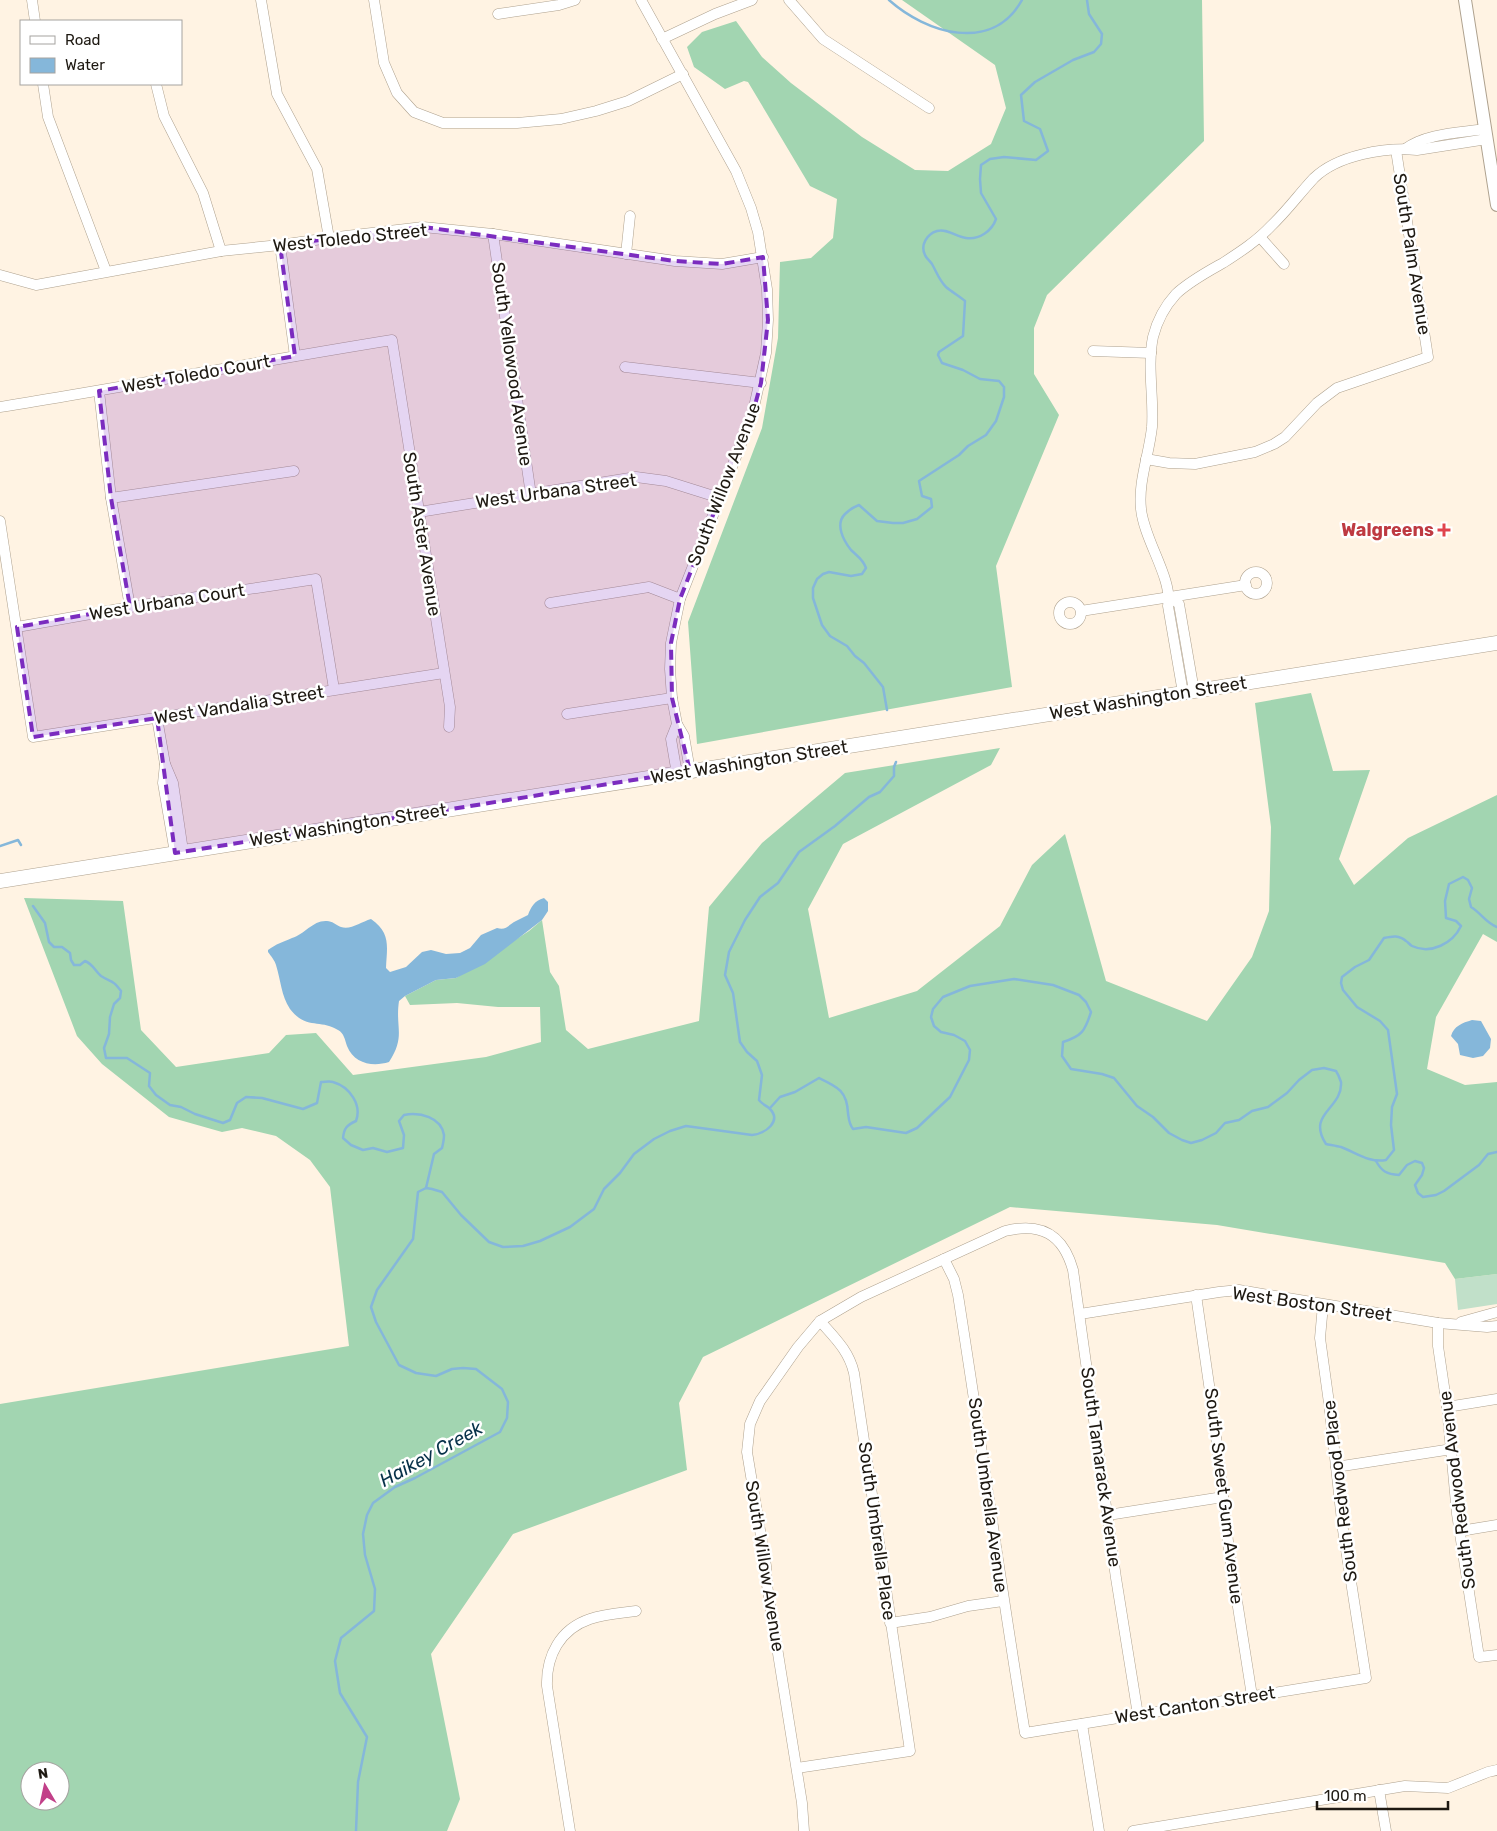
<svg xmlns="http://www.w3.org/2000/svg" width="1497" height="1831" viewBox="0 0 1497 1831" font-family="Rubik,sans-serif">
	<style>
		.green { fill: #c1e0c9 }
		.forest { fill: #a2d5b1; fill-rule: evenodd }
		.water { fill: #85b7da }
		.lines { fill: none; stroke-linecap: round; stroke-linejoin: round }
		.stream { stroke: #85b7da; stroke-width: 2.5 }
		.minor-casing { stroke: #aea18e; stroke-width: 11 }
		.tertiary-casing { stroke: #aea18e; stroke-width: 14 }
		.secondary-casing { stroke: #aea18e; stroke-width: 15 }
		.minor { stroke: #fff; stroke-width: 10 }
		.tertiary { stroke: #fff; stroke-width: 12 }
		.secondary { stroke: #fff; stroke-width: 14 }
		.marked { fill: #7b2cbf; fill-opacity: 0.2; stroke: #7b2cbf; stroke-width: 4; stroke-dasharray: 10 6; stroke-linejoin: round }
		.health-dot { fill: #e0444e; stroke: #fff; stroke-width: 2 }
		.labels { text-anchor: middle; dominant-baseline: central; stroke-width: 5; stroke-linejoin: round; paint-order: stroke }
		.street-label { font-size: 18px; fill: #1e1912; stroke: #fff }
		.health-label { font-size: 18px; font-weight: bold; fill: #be3a42; stroke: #fff; text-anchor: end }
		.water-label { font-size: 19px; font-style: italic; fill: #073149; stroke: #fff }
	</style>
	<rect width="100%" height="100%" fill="#fff3e3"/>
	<path class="green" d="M 1497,1274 L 1497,1304 L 1458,1310 L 1455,1279 Z"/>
	<g class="forest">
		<path d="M 902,0 L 1202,0 L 1204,141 L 1047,295 L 1034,328 L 1034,374 L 1059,415 L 996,566 L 1012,687 L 697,744 L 688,622 L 762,428 L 778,338 L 780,262 L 811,258 L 833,238 L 837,199 L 810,186 L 748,82 L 744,81 L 725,89 L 694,67 L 687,47 L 702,32 L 736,21 L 762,57 L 791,83 L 862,137 L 915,170 L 948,171 L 991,144 L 1006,108 L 995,65 Z"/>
		<path d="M 1311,693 L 1333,771 L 1370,770 L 1339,859 L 1354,885 L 1408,838 L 1497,795 L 1497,942 L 1483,934 L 1436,1017 L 1427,1069 L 1465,1085 L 1497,1082 L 1497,1274 L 1455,1279 L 1445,1263 L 1217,1225 L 1010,1207 L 703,1357 L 679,1403 L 687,1470 L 513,1534 L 431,1654 L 460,1799 L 447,1831 L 0,1831 L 0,1404 L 349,1346 L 330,1187 L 310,1160 L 276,1136 L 242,1128 L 222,1132 L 169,1117 L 102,1064 L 77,1036 L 24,898 L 123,901 L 141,1030 L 176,1067 L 269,1053 L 286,1035 L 316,1033 L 353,1075 L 486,1057 L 541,1042 L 540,1007 L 498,1007 L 457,1003 L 410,1005 L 405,996 L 436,980 L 456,978 L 529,931 L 542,920 L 550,972 L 559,986 L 566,1030 L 588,1049 L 699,1021 L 709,907 L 762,843 L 845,773 L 1000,748 L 991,765 L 843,844 L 808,909 L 829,1018 L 917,991 L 1000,926 L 1032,865 L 1065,834 L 1106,981 L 1207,1021 L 1252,957 L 1269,911 L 1271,827 L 1255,703 ZM 30,1771 L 60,1771 L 60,1801 L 30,1801 Z"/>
	</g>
	<g class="water">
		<path d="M 544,898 L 548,902 L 548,911 L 542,920 L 485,964 L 456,978 L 436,980 L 405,996 L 399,1001 C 395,1028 406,1036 389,1062 C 373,1067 354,1064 347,1046 C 345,1040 344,1033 338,1030 C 321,1019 306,1030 290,1009 C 281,995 281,981 276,965 C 275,961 271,956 268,952 L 268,950 C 276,944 283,942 292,938 C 305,934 313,920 327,921 C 332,921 336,925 341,927 C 351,930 361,922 371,919 C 391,933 387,946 386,968 L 390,972 L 406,967 L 422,952 L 431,950 L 446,954 L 460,953 L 470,948 L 481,935 L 497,928 C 506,931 508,925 516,921 C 520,919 524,917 528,915 C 531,907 534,901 544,898 Z"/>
		<path d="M 1472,1020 L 1481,1021 L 1491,1039 L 1490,1048 L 1483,1056 L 1473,1058 L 1460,1055 L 1458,1044 L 1451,1036 C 1454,1026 1462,1023 1472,1020 Z"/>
	</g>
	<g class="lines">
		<g class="stream">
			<path d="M 889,0 C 926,33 992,54 1022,0"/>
			<path d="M 887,710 L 883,687 L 864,663 L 855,656 L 847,646 L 830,636 L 822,625 L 813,598 L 813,588 L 817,579 L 823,574 L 829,572 L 851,576 L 862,574 L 866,568 C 863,559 857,556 851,550 C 843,540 835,524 845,514 C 849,510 854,507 859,505 L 877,521 L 893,523 L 903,523 L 917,519 L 932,507 L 931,499 L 922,496 L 919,481 L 959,455 L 968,446 L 986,435 L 996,421 L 1004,397 L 1004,387 L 999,381 L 980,379 L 963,370 L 942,363 L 938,355 L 939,352 L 963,336 L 965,301 C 959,296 952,292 946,287 C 939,280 937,273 932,264 C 930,261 926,258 925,255 C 920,245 927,234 937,231 C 947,228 956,237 966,238 C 979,240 992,231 996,219 L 981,193 L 980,179 L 981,165 L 990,159 L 1004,157 L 1036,160 L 1048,151 L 1040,129 L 1024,121 L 1021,95 L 1035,82 L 1073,60 L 1094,52 L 1101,44 L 1102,34 L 1089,14 L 1087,0"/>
			<path d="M 0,846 L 18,840 L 21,845"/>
			<path d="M 33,906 L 45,923 L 49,942 L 54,947 L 62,947 L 70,953 L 71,960 L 74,965 L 80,965 L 85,961 C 93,964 95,971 101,976 C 112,983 112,979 121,991 L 120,998 L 114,1004 L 110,1017 L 109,1034 L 104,1048 L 106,1058 L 127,1058 L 150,1073 L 149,1086 L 156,1095 L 170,1105 L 181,1107 L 195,1114 L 223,1123 L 230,1120 L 237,1103 L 246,1097 L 262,1098 L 303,1109 L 317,1103 L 321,1082 C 325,1082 330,1081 333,1082 C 350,1087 362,1105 356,1121 C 347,1125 344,1128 343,1138 L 351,1145 L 363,1150 L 373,1148 L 387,1152 L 403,1148 L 404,1135 L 399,1121 L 404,1115 C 420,1112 441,1117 444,1135 C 444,1139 443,1144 442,1148 L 434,1154 L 426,1188"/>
			<path d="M 770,1108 L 780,1097 L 795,1092 L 819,1078 C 838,1087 847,1091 848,1113 C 849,1120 849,1124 853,1129 L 866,1127 L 906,1133 L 917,1128 L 950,1097 L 969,1060 L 970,1050 L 965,1041 L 954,1035 L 941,1032 L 934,1026 L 931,1017 L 933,1009 L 943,997 L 970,986 L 1014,979 L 1053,985 L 1079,995 L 1086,1002 L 1091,1012 C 1085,1031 1082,1036 1063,1042 L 1062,1056 L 1071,1069 L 1102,1074 L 1114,1078 L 1137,1106 L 1153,1117 L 1169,1133 L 1182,1140 L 1191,1143 L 1202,1140 L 1216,1133 L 1225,1123 L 1239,1120 L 1252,1111 L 1268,1107 L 1287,1093 L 1299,1080 L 1312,1070 L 1324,1068 L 1336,1071 C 1338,1074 1340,1079 1341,1082 C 1343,1109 1306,1113 1326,1144 C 1331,1145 1337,1146 1341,1147 C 1357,1153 1369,1163 1386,1160 L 1394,1150 L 1391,1125 L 1392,1107 L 1397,1094 L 1388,1030 L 1380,1021 L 1357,1007 L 1343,990 L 1341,983 L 1342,977 L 1355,967 L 1369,960 L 1384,938 C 1393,936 1399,935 1406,941 C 1408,942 1410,945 1412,946 C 1431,955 1453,943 1461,926 L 1456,921 L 1446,918 L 1445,901 L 1449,884 L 1463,877 L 1468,880 L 1472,888 L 1469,899 L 1471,907 C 1481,913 1486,923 1497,927"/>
			<path d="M 1376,1161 C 1382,1172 1387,1174 1399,1175 L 1407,1165 L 1415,1161 L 1422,1163 L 1424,1168 L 1422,1175 L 1415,1185 L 1418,1193 L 1423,1197 L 1436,1195 L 1444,1191 L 1479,1165 L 1488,1154 L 1497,1152"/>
			<path d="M 356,1831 L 358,1782 L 367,1737 L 340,1693 L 335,1661 L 341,1638 L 374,1611 L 375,1589 L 365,1555 L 363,1534 L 367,1515 L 373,1503 L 395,1487 L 415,1478 L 500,1432 L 507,1418 L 508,1402 L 502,1389 L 476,1369 L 463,1368 L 452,1369 L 436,1376 L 416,1373 L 399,1365 L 376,1322 L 371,1307 L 377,1290 L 413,1239 L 418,1192 L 426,1188 L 432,1189 L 442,1192 L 461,1215 L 489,1242 L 503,1247 L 523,1246 L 540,1241 L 570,1227 L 594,1209 L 604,1189 L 620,1173 L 634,1154 L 654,1139 L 670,1131 L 686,1126 L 752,1135 C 765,1134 783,1121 769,1108 C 765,1105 762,1104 759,1100 L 762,1075 L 757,1061 L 747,1052 L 740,1042 L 733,993 L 725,975 L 729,952 L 745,920 L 760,897 L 778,883 L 799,852 L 835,826 L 869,797 L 880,792 L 894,776 L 894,767 L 896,762"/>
		</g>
		<g class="minor-casing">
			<g id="minor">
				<path d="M 32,0 L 35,21"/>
				<path d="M 261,0 L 277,94 L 317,169 L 329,238"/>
				<path d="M 374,0 L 384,63 L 397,93 L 414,112 L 443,123 L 517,123 L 561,119 L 596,111 L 628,101 L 683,74"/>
				<path d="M 641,0 L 736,171 L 751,208 L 758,232 L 767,289 L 768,320 L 766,353 L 752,416 L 680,599 L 671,643 L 670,669 L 672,698 L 677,724 L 684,736 L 690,771"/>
				<path d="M 789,0 L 823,39 L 929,108"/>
				<path d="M 498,14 L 559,5 L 575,0"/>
				<path d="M 662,39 L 715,14 L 752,0"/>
				<path d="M 43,84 L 48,117 L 106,271"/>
				<path d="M 156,84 L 164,116 L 203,193 L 221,251"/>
				<path d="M 1405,149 C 1427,133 1459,133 1485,129"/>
				<path d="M 493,234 L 531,495"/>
				<path d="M 1260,237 L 1284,264"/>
				<path d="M 280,245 L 295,356"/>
				<path d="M 626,254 L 630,216"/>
				<path d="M 0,275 L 36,285 L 221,251 L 280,245 L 329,238 L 423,227 L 493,234 L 675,261 L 722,264 L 763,257"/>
				<path d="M 1093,351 L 1151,353"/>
				<path d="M 625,367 L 761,383"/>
				<path d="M 99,391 L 111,498 L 130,607"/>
				<path d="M 0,407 C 131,386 261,361 392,340 L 450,707 L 449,727"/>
				<path d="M 1146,459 L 1169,463 L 1195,464 L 1255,452 L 1274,444 L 1285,437 L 1317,403 L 1337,388 L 1428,357 L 1396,150"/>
				<path d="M 111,498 L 294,471"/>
				<path d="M 419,512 L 636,477 L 666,481 L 720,498"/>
				<path d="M 0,521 L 33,737 L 444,673"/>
				<circle cx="1256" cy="583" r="11"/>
				<path d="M 1170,597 L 1179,604 L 1194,691"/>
				<circle cx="1070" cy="613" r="11"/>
				<path d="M 550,603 L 649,587 L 680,599"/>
				<path d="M 1081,611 L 1246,585"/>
				<path d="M 17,627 L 130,607 L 316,579 L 334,689"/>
				<path d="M 1183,693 L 1168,606 C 1173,579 1144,540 1141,509 C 1138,482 1149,455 1152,427 C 1154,398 1147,366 1153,337 C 1157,321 1165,306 1176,294 C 1190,281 1207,272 1223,263 C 1240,252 1257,241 1271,226 C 1287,211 1299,194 1314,178 C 1338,155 1385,147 1417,150 L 1487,139"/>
				<path d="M 567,714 L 672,698"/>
				<path d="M 157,718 L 165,764"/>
				<path d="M 677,774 L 671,739 L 677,724"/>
				<path d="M 175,853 L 163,783 L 165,764 L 173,783 L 183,851"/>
				<path d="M 944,1259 L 954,1279 L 958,1295 C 981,1441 1001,1587 1025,1733 L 1366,1678 L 1343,1530 L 1329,1403 L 1320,1338 L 1323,1305"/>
				<path d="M 1196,1295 L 1214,1419 L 1229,1550 L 1252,1696"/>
				<path d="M 1080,1314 L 1219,1292 L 1239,1290 L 1438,1323 L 1487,1327 L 1497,1326"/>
				<path d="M 1461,1322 L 1497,1312"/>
				<path d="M 1438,1323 L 1438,1346 L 1447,1407 L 1457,1514 L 1479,1657 L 1497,1655"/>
				<path d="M 1447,1407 L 1497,1399"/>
				<path d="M 1336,1467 L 1452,1449"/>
				<path d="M 1108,1515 L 1223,1497"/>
				<path d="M 1460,1531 L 1497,1525"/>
				<path d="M 890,1623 L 930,1617 L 968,1606 L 1003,1601"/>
				<path d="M 1082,1724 L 1099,1831"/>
				<path d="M 797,1768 L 910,1751 L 854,1373 C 849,1351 835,1338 820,1321"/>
				<path d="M 1379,1790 L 1386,1831"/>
				<path d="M 570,1831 L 547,1686 C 546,1656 560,1629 590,1619 C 604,1614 621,1613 636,1611"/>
				<path d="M 804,1831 L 802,1803 L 767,1585 L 766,1566 L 747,1452 L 750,1424 L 760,1401 L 798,1347 L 820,1321 L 861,1297 L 1005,1231 C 1041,1222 1063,1234 1073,1270 L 1116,1578 L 1138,1715"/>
				<path d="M 1133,1831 L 1405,1786 L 1448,1788 L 1488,1772 L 1497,1770"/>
			</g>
		</g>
		<g class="tertiary-casing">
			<path id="tertiary" d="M 1465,0 L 1497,205"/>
		</g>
		<g class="secondary-casing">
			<path id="secondary" d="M 0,881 L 1497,643"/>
		</g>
		<use href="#minor" class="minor"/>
		<use href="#tertiary" class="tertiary"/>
		<use href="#secondary" class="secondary"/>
	</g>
	<path class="marked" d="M 423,227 L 675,261 L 722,264 L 763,257 L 768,320 L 761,383 L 752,416 L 680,599 L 671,643 L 672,698 L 690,771 L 175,853 L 157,718 L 33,737 L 17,627 L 130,607 L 111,498 L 99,391 L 295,356 L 280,245 Z"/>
	<path class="health-dot" d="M1441.5 522.5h5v5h5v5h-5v5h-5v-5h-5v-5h5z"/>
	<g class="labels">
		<g class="street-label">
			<text transform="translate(350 238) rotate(-6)">West Toledo Street</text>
			<text transform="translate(1412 254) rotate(81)">South Palm Avenue</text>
			<text transform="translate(512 364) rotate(82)">South Yellowood Avenue</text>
			<text transform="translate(196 374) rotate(-10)">West Toledo Court</text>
			<text transform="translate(724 484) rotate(-69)">South Willow Avenue</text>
			<text transform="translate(556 491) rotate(-8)">West Urbana Street</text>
			<text transform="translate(422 534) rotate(81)">South Aster Avenue</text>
			<text transform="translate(167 602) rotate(-9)">West Urbana Court</text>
			<text transform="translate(1148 698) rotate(-9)">West Washington Street</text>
			<text transform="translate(239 705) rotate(-9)">West Vandalia Street</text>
			<text transform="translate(749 762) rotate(-9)">West Washington Street</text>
			<text transform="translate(348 825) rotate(-9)">West Washington Street</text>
			<text transform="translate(1312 1304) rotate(8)">West Boston Street</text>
			<text transform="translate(1101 1467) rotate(82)">South Tamarack Avenue</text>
			<text transform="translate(1457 1490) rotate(-97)">South Redwood Avenue</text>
			<text transform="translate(1340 1491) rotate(-97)">South Redwood Place</text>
			<text transform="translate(988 1495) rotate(82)">South Umbrella Avenue</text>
			<text transform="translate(1224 1496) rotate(83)">South Sweet Gum Avenue</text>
			<text transform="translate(877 1531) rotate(82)">South Umbrella Place</text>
			<text transform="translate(765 1566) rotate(81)">South Willow Avenue</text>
			<text transform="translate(1195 1705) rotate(-9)">West Canton Street</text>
		</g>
		<g class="health-label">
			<text x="1434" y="530">Walgreens</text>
		</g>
		<g class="water-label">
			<text transform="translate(431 1454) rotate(-29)">Haikey Creek</text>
		</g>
	</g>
	<rect x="20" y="20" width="162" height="65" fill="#ffffff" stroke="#a5a3a0"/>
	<rect x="30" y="36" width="25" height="8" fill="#ffffff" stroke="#a5a3a0"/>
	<text x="65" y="45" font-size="15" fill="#1e1912">Road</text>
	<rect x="30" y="58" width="25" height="15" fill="#85b7da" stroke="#a5a3a0"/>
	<text x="65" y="70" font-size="15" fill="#1e1912">Water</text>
	<g transform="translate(45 1786) rotate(351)"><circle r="24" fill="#ffffff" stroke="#a5a3a0"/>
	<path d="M0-4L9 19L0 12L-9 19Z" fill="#c24089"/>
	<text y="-8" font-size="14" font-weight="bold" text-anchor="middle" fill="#1e1912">N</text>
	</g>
	<path d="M1317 1801v8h131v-8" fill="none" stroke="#1e1912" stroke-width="2.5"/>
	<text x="1324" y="1801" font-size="15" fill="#1e1912" stroke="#ffffff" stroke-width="4" paint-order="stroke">100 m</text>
</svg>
